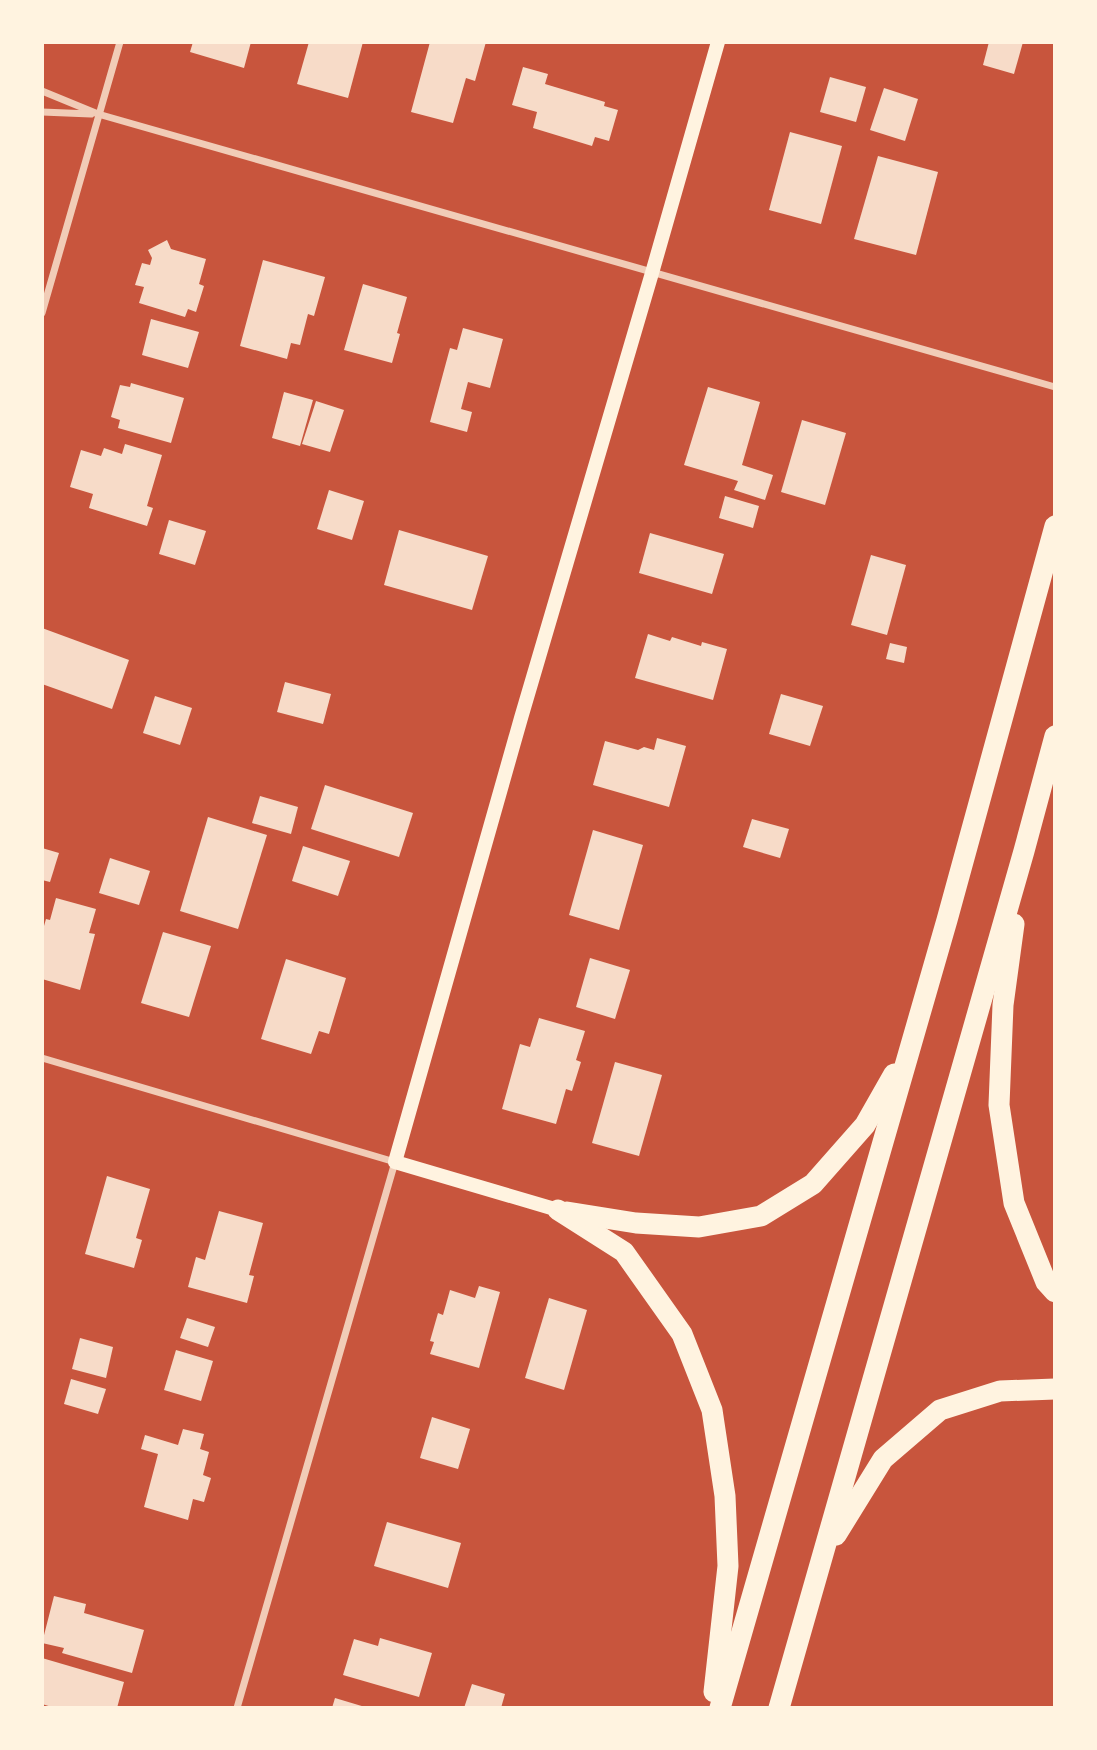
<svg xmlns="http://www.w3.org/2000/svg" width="1097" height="1750" viewBox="0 0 1097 1750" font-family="Commissioner,sans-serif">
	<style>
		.building { fill: #f7dbc8 }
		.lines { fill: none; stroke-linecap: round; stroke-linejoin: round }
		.minor { stroke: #f1ccb7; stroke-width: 7 }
		.secondary { stroke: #fff3e0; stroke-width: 14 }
		.motorway { stroke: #fff3e0; stroke-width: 21 }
	</style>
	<rect width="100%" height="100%" fill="#c8553d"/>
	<g class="building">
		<path d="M 193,42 L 251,42 L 244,68 L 190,52 Z"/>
		<path d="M 309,42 L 363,42 L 348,98 L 297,84 Z"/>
		<path d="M 430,42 L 486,42 L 475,81 L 466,78 L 453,123 L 411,112 Z"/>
		<path d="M 989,42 L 1023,42 L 1014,74 L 983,65 Z"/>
		<path d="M 523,67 L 548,74 L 545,84 L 605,102 L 604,106 L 618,110 L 609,141 L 595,137 L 592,146 L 533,128 L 537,112 L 512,105 Z"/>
		<path d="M 830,77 L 866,87 L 856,122 L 820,112 Z"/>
		<path d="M 884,88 L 918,99 L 905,141 L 870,130 Z"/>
		<path d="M 790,132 L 842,146 L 821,224 L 769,210 Z"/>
		<path d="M 878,156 L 938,172 L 916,255 L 854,239 Z"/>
		<path d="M 167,240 L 171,249 L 206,259 L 199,284 L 204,286 L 196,312 L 188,309 L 185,317 L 139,303 L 144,287 L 135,285 L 142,263 L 150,265 L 152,258 L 148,250 Z"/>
		<path d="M 263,260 L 325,277 L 314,316 L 308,314 L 300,345 L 291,343 L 287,359 L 240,346 Z"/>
		<path d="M 363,284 L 407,297 L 397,333 L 400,334 L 392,363 L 344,350 Z"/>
		<path d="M 151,319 L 199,332 L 188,368 L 142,355 Z"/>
		<path d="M 463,328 L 503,339 L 490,388 L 468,382 L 461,409 L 472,412 L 467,432 L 430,422 L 450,348 L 457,350 Z"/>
		<path d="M 131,383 L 184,398 L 171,443 L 118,428 L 120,420 L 111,417 L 120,385 L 130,387 Z"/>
		<path d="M 708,387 L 760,402 L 742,465 L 773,475 L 765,500 L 734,490 L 738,481 L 684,465 Z"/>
		<path d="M 284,392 L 313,400 L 300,446 L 272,438 Z"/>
		<path d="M 316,401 L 344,410 L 330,452 L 302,444 Z"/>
		<path d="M 802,420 L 846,433 L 825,505 L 781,492 Z"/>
		<path d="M 125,444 L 162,455 L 147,506 L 153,508 L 147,526 L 89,508 L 93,494 L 70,487 L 81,450 L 101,456 L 104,448 L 122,454 Z"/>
		<path d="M 329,490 L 364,501 L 352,540 L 317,529 Z"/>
		<path d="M 725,496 L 759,506 L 753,528 L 719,518 Z"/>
		<path d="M 169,520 L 206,531 L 195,565 L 159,554 Z"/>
		<path d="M 399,530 L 488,556 L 472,610 L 384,585 Z"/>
		<path d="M 650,533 L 724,554 L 712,594 L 639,573 Z"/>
		<path d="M 871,555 L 906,565 L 887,635 L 851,625 Z"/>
		<path d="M 42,628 L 129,660 L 112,709 L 42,684 Z"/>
		<path d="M 648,634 L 670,641 L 672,637 L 701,646 L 702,642 L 727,649 L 713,700 L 635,678 Z"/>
		<path d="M 890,643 L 907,647 L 904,663 L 886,659 Z"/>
		<path d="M 285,682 L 331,694 L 323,724 L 277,712 Z"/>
		<path d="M 781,694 L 823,706 L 810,746 L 769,734 Z"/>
		<path d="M 155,696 L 192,708 L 180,745 L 143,733 Z"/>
		<path d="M 657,738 L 686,746 L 669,807 L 593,785 L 605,741 L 638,750 L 644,747 L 654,750 Z"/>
		<path d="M 325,785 L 413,813 L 399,857 L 311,829 Z"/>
		<path d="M 260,796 L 298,807 L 291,834 L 252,823 Z"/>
		<path d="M 208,817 L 267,835 L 238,929 L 180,911 Z"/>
		<path d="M 752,819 L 789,829 L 780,858 L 743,847 Z"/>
		<path d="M 593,830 L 643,845 L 619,930 L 569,915 Z"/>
		<path d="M 303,846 L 350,861 L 338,896 L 292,881 Z"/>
		<path d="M 42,848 L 59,853 L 50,882 L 42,880 Z"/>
		<path d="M 110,858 L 150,871 L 139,905 L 99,893 Z"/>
		<path d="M 56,898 L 96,909 L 89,933 L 95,934 L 80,990 L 42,979 L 42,933 L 46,919 L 50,920 Z"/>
		<path d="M 163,932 L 211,946 L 189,1017 L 141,1003 Z"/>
		<path d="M 590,958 L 630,970 L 615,1019 L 576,1007 Z"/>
		<path d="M 286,959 L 346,978 L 329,1034 L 319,1031 L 311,1054 L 261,1039 Z"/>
		<path d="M 539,1018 L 585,1031 L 576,1060 L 581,1062 L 572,1091 L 566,1089 L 556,1124 L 502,1109 L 520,1044 L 530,1047 Z"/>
		<path d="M 615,1062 L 662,1075 L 639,1156 L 592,1143 Z"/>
		<path d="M 107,1176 L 150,1189 L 136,1238 L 142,1240 L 134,1268 L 85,1254 Z"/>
		<path d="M 219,1211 L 263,1223 L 249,1275 L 254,1276 L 247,1303 L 188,1287 L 196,1257 L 205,1260 Z"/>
		<path d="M 479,1286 L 500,1292 L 479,1368 L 430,1354 L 434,1342 L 430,1341 L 438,1313 L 443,1315 L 450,1290 L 475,1298 Z"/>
		<path d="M 549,1298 L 587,1310 L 564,1390 L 525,1378 Z"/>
		<path d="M 187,1318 L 215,1327 L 208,1347 L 180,1338 Z"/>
		<path d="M 80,1338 L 113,1347 L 106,1378 L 72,1369 Z"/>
		<path d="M 176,1350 L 213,1361 L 201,1401 L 164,1390 Z"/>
		<path d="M 71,1379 L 106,1389 L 98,1414 L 64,1404 Z"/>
		<path d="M 432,1417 L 470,1429 L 458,1469 L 420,1458 Z"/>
		<path d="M 183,1429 L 204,1434 L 200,1449 L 209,1452 L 203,1475 L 211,1478 L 204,1502 L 193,1499 L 188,1520 L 144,1507 L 158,1454 L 141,1449 L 145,1435 L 178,1445 Z"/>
		<path d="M 387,1522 L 461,1543 L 448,1588 L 374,1566 Z"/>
		<path d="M 54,1596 L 86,1604 L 84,1613 L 144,1630 L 132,1673 L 62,1653 L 64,1648 L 42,1643 Z"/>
		<path d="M 380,1638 L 432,1653 L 419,1697 L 343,1675 L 354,1639 L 378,1646 Z"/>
		<path d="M 42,1658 L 124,1682 L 117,1708 L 55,1708 L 42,1704 Z"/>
		<path d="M 472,1684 L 505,1694 L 501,1708 L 464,1708 Z"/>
		<path d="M 335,1698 L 365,1707 L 365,1708 L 332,1708 Z"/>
	</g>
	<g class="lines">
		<g class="minor">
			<path d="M 42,91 L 98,114 L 1055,387"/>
			<path d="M 42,112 L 91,114"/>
			<path d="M 42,313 L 120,42"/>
			<path d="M 42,1058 L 395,1162 L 237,1708"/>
		</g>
		<path class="secondary" d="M 558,1210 L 395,1162 L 521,718 L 652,273 L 718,42"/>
		<g class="motorway">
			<path d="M 1014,924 L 1003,1005 L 999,1105 L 1014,1203 L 1046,1282 L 1055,1292"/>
			<path d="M 558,1210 L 624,1252 L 682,1334 L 712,1410 L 725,1496 L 728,1566 L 714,1692"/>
			<path d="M 567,1212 L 636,1223 L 699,1227 L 761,1216 L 813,1184 L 865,1125 L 894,1074"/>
			<path d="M 836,1535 L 883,1459 L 940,1410 L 1000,1391 L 1055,1389"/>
			<path d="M 720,1708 L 947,920 L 1055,526"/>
			<path d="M 779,1708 L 1024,851 L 1055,736"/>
		</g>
	</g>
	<rect width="1097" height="1750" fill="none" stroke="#fff3e0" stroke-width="88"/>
</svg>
